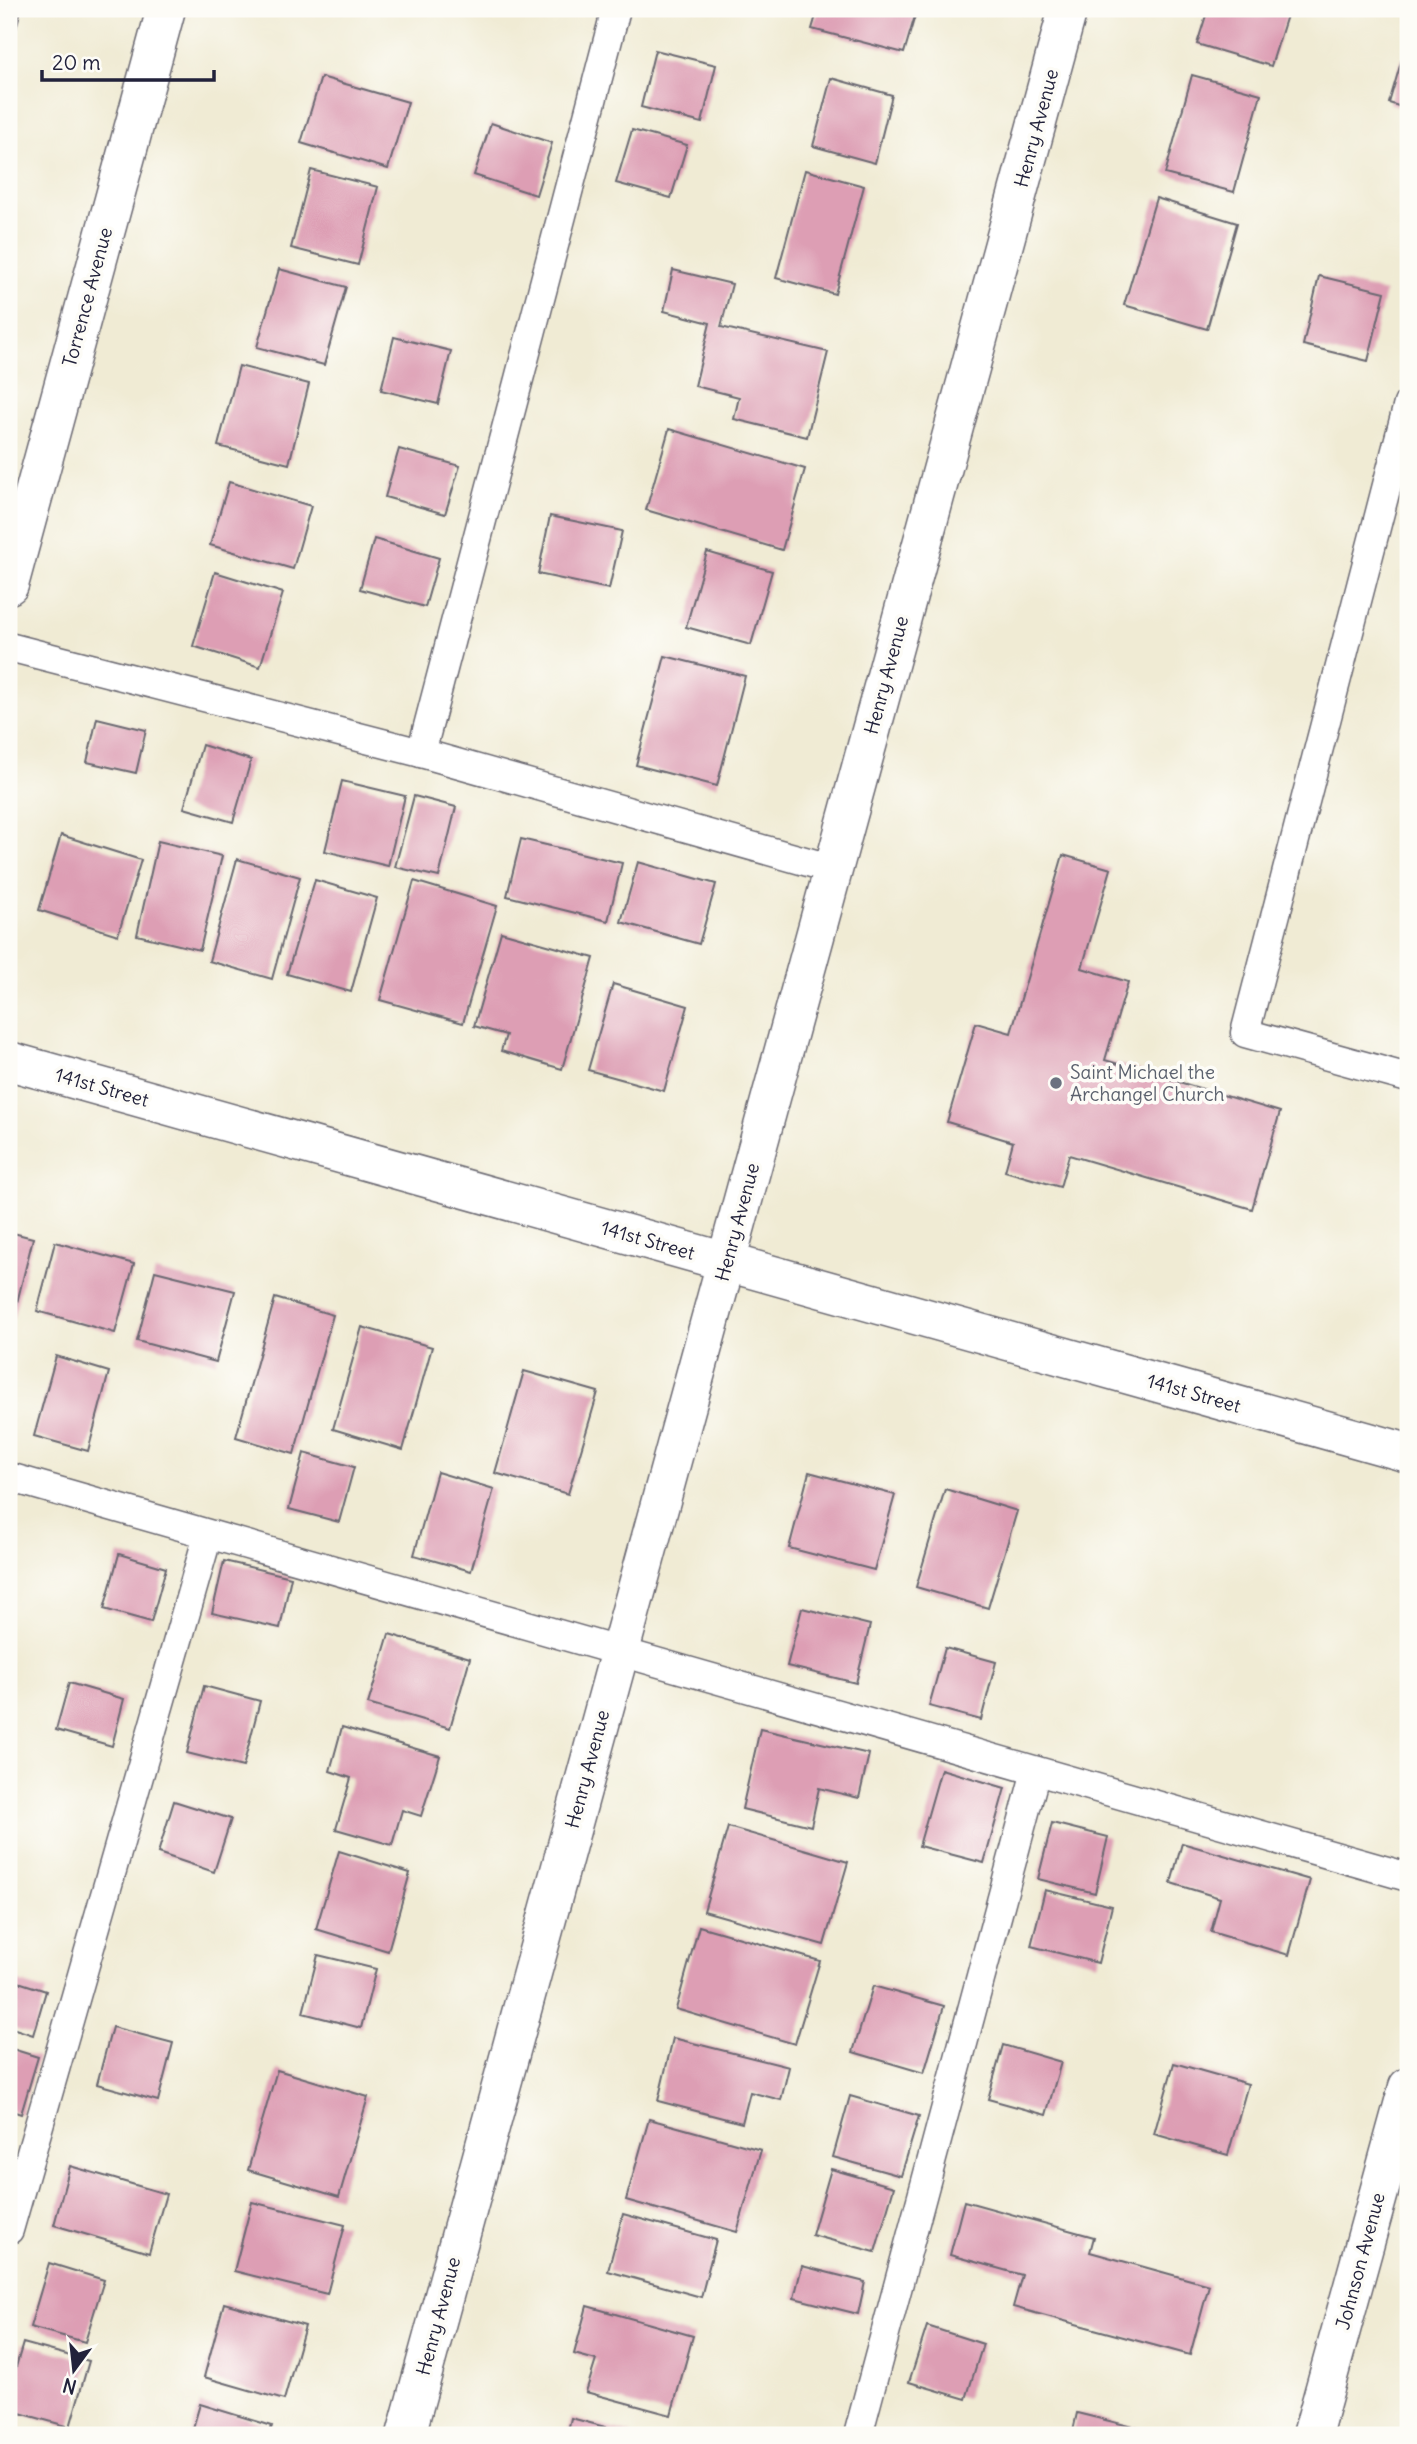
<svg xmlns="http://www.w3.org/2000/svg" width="1417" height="2444" viewBox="0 0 1417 2444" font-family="Delius,sans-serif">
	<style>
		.building { fill: #dd9eb4 }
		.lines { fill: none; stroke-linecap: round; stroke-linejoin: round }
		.lane-casing { stroke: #6a6871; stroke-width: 31 }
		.street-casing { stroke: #6a6871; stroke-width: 41 }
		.lane { stroke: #fff; stroke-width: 28 }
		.street { stroke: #fff; stroke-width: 38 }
		.worship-dot { fill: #6b7280; stroke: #fdfcf7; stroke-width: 2.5 }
		.labels { text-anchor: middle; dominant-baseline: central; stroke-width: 7; stroke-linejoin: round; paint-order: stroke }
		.street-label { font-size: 19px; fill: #22223b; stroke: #fdfcf7 }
		.worship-label { font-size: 19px; fill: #5b616d; stroke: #fdfcf7; text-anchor: start }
	</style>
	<rect width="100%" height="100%" fill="#fdfcf7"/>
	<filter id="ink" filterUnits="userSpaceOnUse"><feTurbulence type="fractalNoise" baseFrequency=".0143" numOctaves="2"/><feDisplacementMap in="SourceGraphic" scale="14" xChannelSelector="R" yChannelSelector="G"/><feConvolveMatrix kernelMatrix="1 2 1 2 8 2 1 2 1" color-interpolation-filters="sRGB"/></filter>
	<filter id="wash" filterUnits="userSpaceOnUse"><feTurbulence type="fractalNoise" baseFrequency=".00686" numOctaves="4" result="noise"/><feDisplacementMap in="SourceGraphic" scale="28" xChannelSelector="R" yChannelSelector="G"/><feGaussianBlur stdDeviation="1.57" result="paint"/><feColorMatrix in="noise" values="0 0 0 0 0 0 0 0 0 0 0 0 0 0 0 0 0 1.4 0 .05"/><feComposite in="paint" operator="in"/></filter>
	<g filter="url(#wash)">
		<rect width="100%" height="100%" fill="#f0ebd4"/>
		<g id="blocks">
			<g class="building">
				<path d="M 9,9 L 21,9 L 15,33 L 9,31 Z"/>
				<path d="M 818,9 L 917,9 L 904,53 L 812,29 Z"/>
				<path d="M 1208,9 L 1289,9 L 1271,66 L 1197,44 Z"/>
				<path d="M 655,50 L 716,65 L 702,123 L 641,107 Z"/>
				<path d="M 1402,59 L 1408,61 L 1408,109 L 1389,103 Z"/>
				<path d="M 1192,75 L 1261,94 L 1234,192 L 1165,174 Z"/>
				<path d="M 321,77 L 408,102 L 388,169 L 301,143 Z"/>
				<path d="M 831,78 L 892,95 L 875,163 L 813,146 Z"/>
				<path d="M 491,123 L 552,143 L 536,195 L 474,175 Z"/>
				<path d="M 632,130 L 687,145 L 671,198 L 616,183 Z"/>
				<path d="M 311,170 L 378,187 L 358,265 L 291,248 Z"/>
				<path d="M 805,170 L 864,186 L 835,294 L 776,278 Z"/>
				<path d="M 1156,198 L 1237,223 L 1207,329 L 1124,305 Z"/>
				<path d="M 279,269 L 346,287 L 324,365 L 257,347 Z"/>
				<path d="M 673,270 L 732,284 L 721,327 L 828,352 L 807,437 L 734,419 L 739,397 L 695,386 L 710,323 L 664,311 Z"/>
				<path d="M 1319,276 L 1385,292 L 1368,361 L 1303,345 Z"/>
				<path d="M 394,337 L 451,351 L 438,404 L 381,390 Z"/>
				<path d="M 239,366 L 309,384 L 289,464 L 218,446 Z"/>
				<path d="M 669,429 L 805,469 L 782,550 L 646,510 Z"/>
				<path d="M 399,449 L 460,466 L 445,514 L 385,497 Z"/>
				<path d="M 229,482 L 311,506 L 293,569 L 210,545 Z"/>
				<path d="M 550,516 L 622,531 L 609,589 L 538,574 Z"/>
				<path d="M 374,539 L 439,558 L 425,607 L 360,589 Z"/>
				<path d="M 707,552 L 772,571 L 751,645 L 686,627 Z"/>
				<path d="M 215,572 L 283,593 L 260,667 L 193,646 Z"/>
				<path d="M 665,656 L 745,676 L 717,786 L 636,765 Z"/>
				<path d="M 97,718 L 146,730 L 136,773 L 87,762 Z"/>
				<path d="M 202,745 L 251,760 L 233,822 L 184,808 Z"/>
				<path d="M 342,781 L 405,796 L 388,866 L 325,851 Z"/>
				<path d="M 414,796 L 456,807 L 439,877 L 395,867 Z"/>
				<path d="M 61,835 L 141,860 L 118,935 L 39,910 Z"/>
				<path d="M 521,839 L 622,863 L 608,921 L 507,896 Z"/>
				<path d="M 158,841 L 222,856 L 200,950 L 137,935 Z"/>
				<path d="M 1063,855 L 1111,869 L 1082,968 L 1128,982 L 1105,1060 L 1280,1112 L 1252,1209 L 1069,1155 L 1060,1187 L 1005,1171 L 1013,1142 L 947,1122 L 976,1023 L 1011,1033 Z"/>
				<path d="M 237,859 L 300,877 L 272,979 L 209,961 Z"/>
				<path d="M 638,862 L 716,884 L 699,944 L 621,922 Z"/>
				<path d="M 315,880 L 377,898 L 351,992 L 287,974 Z"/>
				<path d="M 414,881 L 497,906 L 463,1023 L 380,1000 Z"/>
				<path d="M 501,932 L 594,958 L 562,1069 L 501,1051 L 506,1035 L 474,1026 Z"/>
				<path d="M 613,984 L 688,1006 L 664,1091 L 588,1070 Z"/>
				<path d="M 9,1232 L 33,1238 L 13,1319 L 9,1318 Z"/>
				<path d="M 55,1242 L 134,1264 L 115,1333 L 37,1311 Z"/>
				<path d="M 155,1271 L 235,1291 L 216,1362 L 137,1341 Z"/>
				<path d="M 275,1298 L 333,1315 L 294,1454 L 236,1437 Z"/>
				<path d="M 362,1327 L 432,1347 L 403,1450 L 333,1429 Z"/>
				<path d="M 56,1356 L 109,1372 L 88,1451 L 34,1436 Z"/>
				<path d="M 524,1371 L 598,1392 L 568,1494 L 495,1473 Z"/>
				<path d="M 304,1453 L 354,1467 L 339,1522 L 289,1509 Z"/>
				<path d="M 437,1472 L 494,1489 L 471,1571 L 414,1555 Z"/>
				<path d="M 809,1472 L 895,1495 L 874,1570 L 789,1548 Z"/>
				<path d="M 945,1489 L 1017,1511 L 988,1608 L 916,1587 Z"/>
				<path d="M 119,1554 L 166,1568 L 151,1622 L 104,1609 Z"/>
				<path d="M 224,1561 L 291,1577 L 280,1628 L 212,1613 Z"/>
				<path d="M 802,1608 L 870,1625 L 856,1683 L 787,1666 Z"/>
				<path d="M 389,1634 L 470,1658 L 450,1728 L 368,1704 Z"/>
				<path d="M 945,1648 L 996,1662 L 981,1720 L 929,1706 Z"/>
				<path d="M 69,1683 L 124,1699 L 112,1746 L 56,1730 Z"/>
				<path d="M 204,1686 L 260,1701 L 243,1767 L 187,1753 Z"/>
				<path d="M 342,1727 L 440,1756 L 421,1816 L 402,1810 L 392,1845 L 336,1829 L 351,1778 L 330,1771 Z"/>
				<path d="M 760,1729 L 869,1754 L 859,1798 L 819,1788 L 811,1826 L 742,1809 Z"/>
				<path d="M 941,1769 L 1005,1788 L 984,1863 L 919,1846 Z"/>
				<path d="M 174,1801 L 231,1819 L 214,1872 L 158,1853 Z"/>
				<path d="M 1052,1823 L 1108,1837 L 1095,1893 L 1038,1879 Z"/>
				<path d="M 728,1827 L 848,1862 L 824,1945 L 704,1911 Z"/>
				<path d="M 1182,1843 L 1310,1880 L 1289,1955 L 1211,1932 L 1220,1898 L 1171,1883 Z"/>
				<path d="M 339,1851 L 410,1873 L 388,1951 L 316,1929 Z"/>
				<path d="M 1045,1890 L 1112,1906 L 1098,1963 L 1031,1946 Z"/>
				<path d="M 699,1926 L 820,1961 L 795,2044 L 676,2009 Z"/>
				<path d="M 318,1955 L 376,1969 L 361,2028 L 303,2013 Z"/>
				<path d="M 9,1979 L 46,1991 L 33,2035 L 9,2027 Z"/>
				<path d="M 873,1986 L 944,2006 L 924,2073 L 853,2052 Z"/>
				<path d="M 112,2027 L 173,2043 L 158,2101 L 97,2084 Z"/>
				<path d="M 673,2038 L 789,2067 L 781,2100 L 750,2092 L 742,2123 L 658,2101 Z"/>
				<path d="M 1003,2045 L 1061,2062 L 1046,2115 L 988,2099 Z"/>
				<path d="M 9,2048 L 38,2057 L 21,2114 L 9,2110 Z"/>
				<path d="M 1174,2063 L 1248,2084 L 1228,2155 L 1154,2134 Z"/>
				<path d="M 277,2070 L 368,2097 L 339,2197 L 248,2170 Z"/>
				<path d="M 850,2096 L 919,2116 L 901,2176 L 833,2157 Z"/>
				<path d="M 649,2119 L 761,2150 L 737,2232 L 626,2200 Z"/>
				<path d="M 70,2166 L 166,2194 L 149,2253 L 54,2225 Z"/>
				<path d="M 831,2169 L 894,2187 L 875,2252 L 812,2235 Z"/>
				<path d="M 964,2201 L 1094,2237 L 1090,2252 L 1209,2285 L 1190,2355 L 1013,2307 L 1022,2275 L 950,2255 Z"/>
				<path d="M 252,2202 L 345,2225 L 327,2294 L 234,2271 Z"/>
				<path d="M 623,2214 L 716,2240 L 701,2297 L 608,2271 Z"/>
				<path d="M 49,2263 L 104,2280 L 85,2342 L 30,2327 Z"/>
				<path d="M 802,2266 L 865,2282 L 858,2314 L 794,2298 Z"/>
				<path d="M 224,2303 L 305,2326 L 284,2400 L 204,2377 Z"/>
				<path d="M 587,2306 L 693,2336 L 671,2415 L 586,2392 L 596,2360 L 574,2354 Z"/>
				<path d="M 927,2326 L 983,2344 L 966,2399 L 909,2382 Z"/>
				<path d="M 23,2343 L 89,2361 L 70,2427 L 9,2410 L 9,2391 Z"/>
				<path d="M 200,2404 L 272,2426 L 269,2435 L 191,2435 Z"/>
				<path d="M 1077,2413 L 1162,2434 L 1162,2435 L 1072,2435 Z"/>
				<path d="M 571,2418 L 632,2434 L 631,2435 L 567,2435 Z"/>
			</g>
		</g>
	</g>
	<g filter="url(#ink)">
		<use href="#blocks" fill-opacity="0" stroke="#6a6871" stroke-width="2"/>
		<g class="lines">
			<g class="lane-casing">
				<g id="lane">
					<path d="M 1408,404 L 1245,1033 L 1408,1078"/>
					<path d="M 9,647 L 421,753 L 833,869"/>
					<path d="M 421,753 L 616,9"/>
					<path d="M 9,1477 L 1408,1877"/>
					<path d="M 9,2230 L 208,1535"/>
					<path d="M 858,2435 L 1036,1771"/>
				</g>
			</g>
			<g class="street-casing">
				<g id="street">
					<path d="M 9,585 L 166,9"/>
					<path d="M 9,1061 L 1408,1453"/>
					<path d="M 406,2435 L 1068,9"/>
					<path d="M 1312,2435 L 1408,2087"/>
				</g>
			</g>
			<use href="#lane" class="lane"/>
			<use href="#street" class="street"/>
		</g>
	</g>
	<circle class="worship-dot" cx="1056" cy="1083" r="7"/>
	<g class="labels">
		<g class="street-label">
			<text transform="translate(1036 128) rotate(-75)">Henry Avenue</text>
			<text transform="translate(87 297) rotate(-75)">Torrence Avenue</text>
			<text transform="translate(886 675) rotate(-75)">Henry Avenue</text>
			<text transform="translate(102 1087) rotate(16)">141st Street</text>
			<text transform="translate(737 1222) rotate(-75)">Henry Avenue</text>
			<text transform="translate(648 1240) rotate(16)">141st Street</text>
			<text transform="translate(1194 1393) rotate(16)">141st Street</text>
			<text transform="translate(587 1769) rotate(-75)">Henry Avenue</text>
			<text transform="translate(1360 2261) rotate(-75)">Johnson Avenue</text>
			<text transform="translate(438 2316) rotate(-75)">Henry Avenue</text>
		</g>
		<g class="worship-label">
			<text x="1070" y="1072">Saint Michael the<tspan x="1070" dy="22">Archangel Church</tspan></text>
		</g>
	</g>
	<rect width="1417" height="2444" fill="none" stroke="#fdfcf7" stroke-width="35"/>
	<g transform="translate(74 2370) rotate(195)" stroke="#fdfcf7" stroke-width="5" paint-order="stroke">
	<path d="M0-5L12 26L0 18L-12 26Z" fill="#22223b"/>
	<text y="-10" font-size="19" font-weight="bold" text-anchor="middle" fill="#22223b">N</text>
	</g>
	<path d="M42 70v10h172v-10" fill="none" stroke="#22223b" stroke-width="3.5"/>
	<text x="52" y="70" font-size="21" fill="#22223b" stroke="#fdfcf7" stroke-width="5" paint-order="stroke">20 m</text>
</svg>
